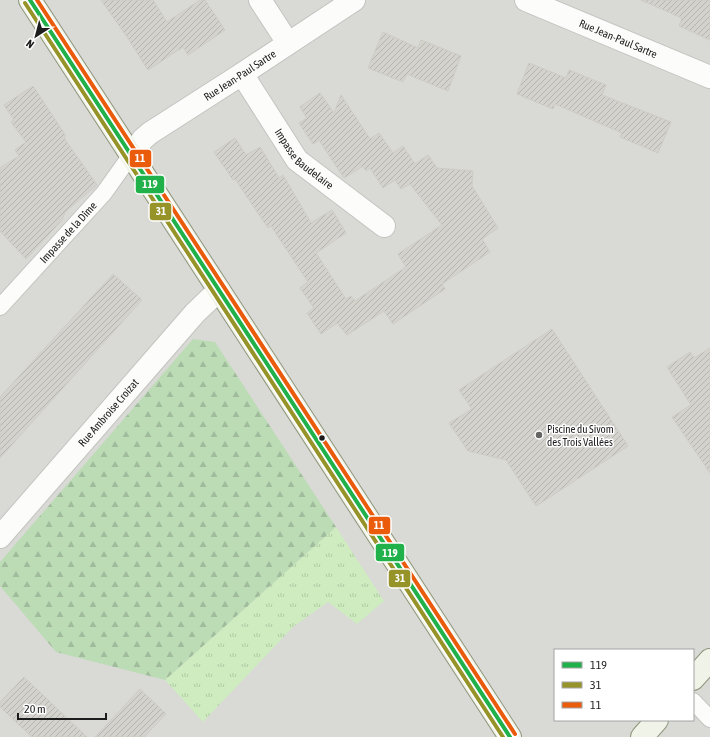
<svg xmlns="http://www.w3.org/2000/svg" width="710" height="737" viewBox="0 0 710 737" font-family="'Asap Condensed',sans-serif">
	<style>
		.residential { fill: #d9d9d5; fill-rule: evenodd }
		.grass { fill: url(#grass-tufts) }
		.forest { fill: url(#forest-firs) }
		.parking { fill: #d9d9d6 }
		.building { fill: url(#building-hatch); stroke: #ceccc5 }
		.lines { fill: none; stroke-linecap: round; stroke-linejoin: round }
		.lane-casing { stroke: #c3c3c0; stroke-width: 18 }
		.street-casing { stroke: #c3c3c0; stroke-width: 24 }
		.secondary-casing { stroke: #8e957c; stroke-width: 24 }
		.lane { stroke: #fcfcfb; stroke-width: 16 }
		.street { stroke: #fcfcfb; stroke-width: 22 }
		.secondary { stroke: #f0f3e8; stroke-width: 22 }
		.bus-1-casing { stroke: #fff; stroke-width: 7 }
		.bus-2-casing { stroke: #fff; stroke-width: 7 }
		.bus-3-casing { stroke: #fff; stroke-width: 7 }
		.bus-1 { stroke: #20b14a; stroke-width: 4 }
		.bus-2 { stroke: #969328; stroke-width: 4 }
		.bus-3 { stroke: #ea5b0c; stroke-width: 4 }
		.poi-dot { fill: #646462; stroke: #fff; stroke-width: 1.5 }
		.bus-dot { fill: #1c1c1c; stroke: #fff; stroke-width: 1.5 }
		.labels { text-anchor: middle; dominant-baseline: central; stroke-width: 3; stroke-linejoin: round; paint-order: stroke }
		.street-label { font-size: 11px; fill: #1c1c1c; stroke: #fff }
		.poi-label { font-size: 11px; fill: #1c1c1c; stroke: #fff; text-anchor: start }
		.line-badge { stroke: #fff; stroke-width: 1.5 }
		.badge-label { font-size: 11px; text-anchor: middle; font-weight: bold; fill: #fff }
	</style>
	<defs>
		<pattern id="grass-tufts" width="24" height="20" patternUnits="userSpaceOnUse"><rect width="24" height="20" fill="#ceecbf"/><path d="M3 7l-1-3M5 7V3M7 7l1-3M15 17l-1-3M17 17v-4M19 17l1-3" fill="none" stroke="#b0caa4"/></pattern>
		<pattern id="forest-firs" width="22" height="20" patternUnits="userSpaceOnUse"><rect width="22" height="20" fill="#bcdcb6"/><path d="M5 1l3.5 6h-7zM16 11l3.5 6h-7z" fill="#a1bc9c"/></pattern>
		<pattern id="building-hatch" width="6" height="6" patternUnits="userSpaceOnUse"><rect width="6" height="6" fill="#d3d2cc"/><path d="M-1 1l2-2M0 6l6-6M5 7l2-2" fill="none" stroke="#b5b4af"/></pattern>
	</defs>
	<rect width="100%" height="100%" fill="#eaeae4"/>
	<path class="residential" d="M 0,0 L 710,0 L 710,737 L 0,737 ZM 555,650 L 693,650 L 693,720 L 555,720 Z"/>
	<path class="grass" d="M 336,527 L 384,601 L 357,624 L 328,602 L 293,627 L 203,722 L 165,680 Z"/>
	<path class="forest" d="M 193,339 L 215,342 L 336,527 L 165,680 L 56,652 L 0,586 L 0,562 Z"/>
	<path class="parking" d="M 391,367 L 483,507 L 515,486 L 585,593 L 516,638 L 353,392 Z"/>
	<g class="building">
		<path d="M 101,0 L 153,0 L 167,22 L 200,0 L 205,0 L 225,30 L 188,55 L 183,47 L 148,70 L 127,37 Z"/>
		<path d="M 641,0 L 710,0 L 710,40 L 679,26 L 682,18 Z"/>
		<path d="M 383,32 L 418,48 L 421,40 L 461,56 L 448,91 L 407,74 L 403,82 L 368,68 Z"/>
		<path d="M 529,63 L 566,78 L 569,70 L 606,85 L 602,95 L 671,122 L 658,153 L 620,137 L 622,133 L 555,104 L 553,109 L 517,94 Z"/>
		<path d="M 33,86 L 66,136 L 64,138 L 97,185 L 65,212 L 62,220 L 26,259 L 0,231 L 0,168 L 19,156 L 15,150 L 26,142 L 11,122 L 14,120 L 4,105 Z"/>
		<path d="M 320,93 L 334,113 L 341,95 L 370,139 L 379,133 L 393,153 L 403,146 L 415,164 L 428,155 L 437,168 L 473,171 L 472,186 L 498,228 L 482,239 L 490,252 L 442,284 L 445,289 L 393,324 L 384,311 L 347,335 L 337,323 L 321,334 L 307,313 L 314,308 L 300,288 L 308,282 L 271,226 L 268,228 L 235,179 L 233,180 L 214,152 L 235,138 L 246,155 L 260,147 L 279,178 L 283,175 L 311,223 L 332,210 L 346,233 L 316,253 L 346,299 L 351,296 L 355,301 L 406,267 L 398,254 L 442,225 L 410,184 L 401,189 L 395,180 L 383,188 L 370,168 L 366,171 L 363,166 L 344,178 L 319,140 L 313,144 L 299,123 L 307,118 L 300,107 Z"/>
		<path d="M 113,274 L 142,300 L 0,458 L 0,397 Z"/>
		<path d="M 552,329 L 628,446 L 536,506 L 506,460 L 468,451 L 449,423 L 472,409 L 459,390 Z"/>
		<path d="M 710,348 L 710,473 L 672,417 L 691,405 L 667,367 L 690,352 L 694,358 Z"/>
		<path d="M 24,677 L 87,737 L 32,737 L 0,707 L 0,702 Z"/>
		<path d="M 140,689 L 166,714 L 144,737 L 95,737 Z"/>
	</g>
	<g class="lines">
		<g class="lane-casing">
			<g id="lane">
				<path id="s1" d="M 0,307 L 104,193 L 131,155"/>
				<path d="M 693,701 L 710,719"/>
			</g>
		</g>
		<g class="street-casing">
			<g id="street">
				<path d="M 260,0 L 288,43"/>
				<path id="s2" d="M 526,0 L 710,77"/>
				<path id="s3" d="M 242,74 L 297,160 L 384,226"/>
				<path id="s4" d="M 131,155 L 143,139 L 150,133 L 242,74 L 354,0"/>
				<path id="s5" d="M 0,537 L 195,313 L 219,290"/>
			</g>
		</g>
		<g class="secondary-casing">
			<g id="secondary">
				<path d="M 30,0 L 510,737"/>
				<path d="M 693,679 L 710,660"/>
				<path d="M 642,737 L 657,720"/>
			</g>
		</g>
		<use href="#lane" class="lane"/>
		<use href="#street" class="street"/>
		<use href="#secondary" class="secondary"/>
		<g class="bus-1-casing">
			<path id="bus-1" d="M 30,0 L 510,737"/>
		</g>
		<g class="bus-2-casing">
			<path id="bus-2" d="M 25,3 L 503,737"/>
		</g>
		<g class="bus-3-casing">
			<path id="bus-3" d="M 37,0 L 515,734"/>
		</g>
		<use href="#bus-1" class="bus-1"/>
		<use href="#bus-2" class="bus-2"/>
		<use href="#bus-3" class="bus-3"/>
	</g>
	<circle class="poi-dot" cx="539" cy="435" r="4"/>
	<circle class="bus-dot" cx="322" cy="438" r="3.5"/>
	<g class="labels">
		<g class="street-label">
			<text stroke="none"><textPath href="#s2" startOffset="100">Rue Jean-Paul Sartre</textPath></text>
			<text stroke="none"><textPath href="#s4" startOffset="136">Rue Jean-Paul Sartre</textPath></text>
			<text stroke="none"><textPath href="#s3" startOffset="106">Impasse Baudelaire</textPath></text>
			<text stroke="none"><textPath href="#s1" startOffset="101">Impasse de la Dîme</textPath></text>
			<text stroke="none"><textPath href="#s5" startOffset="165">Rue Ambroise Croizat</textPath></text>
		</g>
		<g class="poi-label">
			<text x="547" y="429">Piscine du Sivom<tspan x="547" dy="13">des Trois Vallées</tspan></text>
		</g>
	</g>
	<g class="line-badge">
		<rect x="129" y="149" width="23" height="19" rx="4" fill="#ea5b0c"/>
		<rect x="135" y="175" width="30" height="19" rx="4" fill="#20b14a"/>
		<rect x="149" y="202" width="23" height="19" rx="4" fill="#969328"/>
		<rect x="368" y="516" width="23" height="19" rx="4" fill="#ea5b0c"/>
		<rect x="375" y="543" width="30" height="19" rx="4" fill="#20b14a"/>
		<rect x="388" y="569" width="23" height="19" rx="4" fill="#969328"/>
	</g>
	<g class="badge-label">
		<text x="140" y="162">11</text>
		<text x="150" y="188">119</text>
		<text x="161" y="215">31</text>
		<text x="379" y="529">11</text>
		<text x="390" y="557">119</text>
		<text x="400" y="582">31</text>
	</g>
	<rect x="554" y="649" width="140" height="72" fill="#ffffff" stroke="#a4a4a4"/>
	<rect x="562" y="662" width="20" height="6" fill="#20b14a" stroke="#a4a4a4"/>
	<text x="590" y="669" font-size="12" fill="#1c1c1c">119</text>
	<rect x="562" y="682" width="20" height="6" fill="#969328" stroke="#a4a4a4"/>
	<text x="590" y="689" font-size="12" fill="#1c1c1c">31</text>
	<rect x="562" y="702" width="20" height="6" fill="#ea5b0c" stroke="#a4a4a4"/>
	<text x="590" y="709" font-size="12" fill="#1c1c1c">11</text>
	<g transform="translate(36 36) rotate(216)" stroke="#ffffff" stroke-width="3" paint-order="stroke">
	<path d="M0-3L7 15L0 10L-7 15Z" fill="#1c1c1c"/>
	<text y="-6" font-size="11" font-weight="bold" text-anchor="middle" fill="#1c1c1c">N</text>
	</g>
	<path d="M18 713v6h88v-6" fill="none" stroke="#1c1c1c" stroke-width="2"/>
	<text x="24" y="713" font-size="12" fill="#1c1c1c" stroke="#ffffff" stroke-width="3" paint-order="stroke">20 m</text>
</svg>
